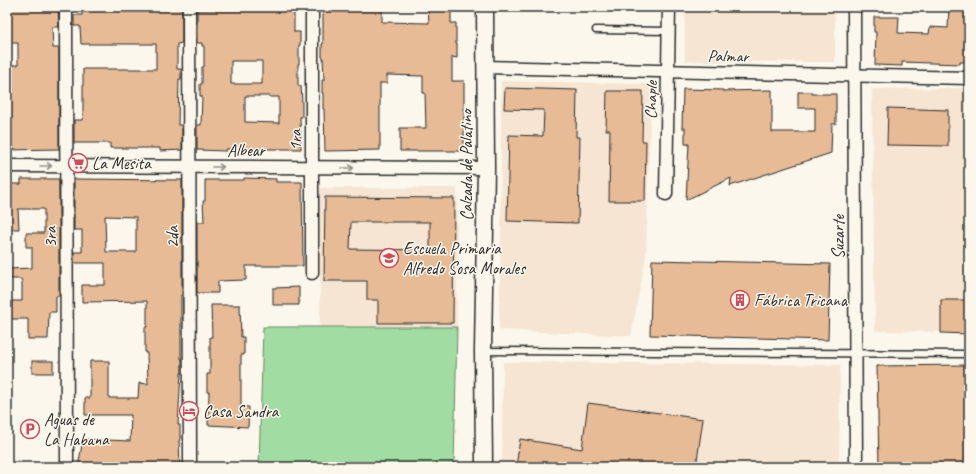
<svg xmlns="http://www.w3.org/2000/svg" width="976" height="474" viewBox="0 0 976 474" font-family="Caveat,sans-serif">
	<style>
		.built { fill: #f5e5d2 }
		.green { fill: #a1dca2; stroke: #668466 }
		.building { fill: #e6bb96; stroke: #2b2b2b; fill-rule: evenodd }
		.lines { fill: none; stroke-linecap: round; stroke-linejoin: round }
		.service-casing { stroke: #2b2b2b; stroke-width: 9 }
		.minor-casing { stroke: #2b2b2b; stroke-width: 15 }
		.tertiary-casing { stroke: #2b2b2b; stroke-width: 19 }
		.service { stroke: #fbf7ec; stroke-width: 6 }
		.minor { stroke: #fbf7ec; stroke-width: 12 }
		.tertiary { stroke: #fbf7ec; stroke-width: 16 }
		.oneway { stroke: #93918c }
		.labels { text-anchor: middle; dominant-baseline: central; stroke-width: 3; stroke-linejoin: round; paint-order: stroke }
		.street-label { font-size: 17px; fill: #2b2b2b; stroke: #fbf7ec }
		.poi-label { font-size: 17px; fill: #2b2b2b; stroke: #fbf7ec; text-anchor: start }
	</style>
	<rect width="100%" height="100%" fill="#fbf7ec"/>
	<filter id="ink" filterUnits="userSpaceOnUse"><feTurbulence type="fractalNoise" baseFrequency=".025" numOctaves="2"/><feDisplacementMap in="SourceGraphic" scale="8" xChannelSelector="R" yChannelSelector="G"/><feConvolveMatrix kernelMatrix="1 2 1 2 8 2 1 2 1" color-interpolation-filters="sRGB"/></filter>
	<g filter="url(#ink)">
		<g class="built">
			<path d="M 685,7 L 835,7 L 835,62 L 685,61 Z"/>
			<path d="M 501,81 L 651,84 L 646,256 L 631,336 L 499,330 L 501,229 Z"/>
			<path d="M 969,88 L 969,332 L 875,331 L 872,89 Z"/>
			<rect x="320" y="188" width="137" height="139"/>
			<path d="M 503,362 L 840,365 L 839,467 L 502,467 Z"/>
		</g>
		<path class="green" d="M 263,327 L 457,327 L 454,467 L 259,467 Z"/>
		<g class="building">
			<path d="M 7,7 L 58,7 L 59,26 L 58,27 L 52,27 L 53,48 L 59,48 L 59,149 L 7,150 L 7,65 L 18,65 L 18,43 L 7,43 Z"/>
			<path d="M 82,7 L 180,7 L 180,10 L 182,10 L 182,43 L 177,44 L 177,69 L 181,69 L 181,79 L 179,79 L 178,125 L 182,125 L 182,150 L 160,151 L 160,148 L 110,148 L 110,143 L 74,143 L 74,120 L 82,120 L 83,115 L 83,69 L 156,69 L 156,44 L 81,44 L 80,26 L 74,26 L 74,15 L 82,15 Z"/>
			<path d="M 253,7 L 294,7 L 294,32 L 300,32 L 300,45 L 299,45 L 299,64 L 298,64 L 298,86 L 301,86 L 302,102 L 302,117 L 300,117 L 301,149 L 226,149 L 226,151 L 197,150 L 197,125 L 201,125 L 202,96 L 200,96 L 200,84 L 202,84 L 202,67 L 204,67 L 204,46 L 202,46 L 202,43 L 197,43 L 197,10 L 253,9 ZM 231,61 L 262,61 L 262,84 L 231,84 ZM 245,96 L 270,96 L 270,97 L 279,97 L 279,123 L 245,122 Z"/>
			<path d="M 428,7 L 451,7 L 451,23 L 456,23 L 456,44 L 457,44 L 457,58 L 452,57 L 452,81 L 464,81 L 464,151 L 400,151 L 400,128 L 426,128 L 425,93 L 423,93 L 423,76 L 387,75 L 387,83 L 380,83 L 380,150 L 325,151 L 324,109 L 323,109 L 323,93 L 322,93 L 322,80 L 324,80 L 323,57 L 322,57 L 322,44 L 323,44 L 323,11 L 382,10 L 382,22 L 429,23 Z"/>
			<path d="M 949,7 L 969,7 L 969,62 L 960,62 L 960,64 L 902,62 L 902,66 L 875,65 L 876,32 L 874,32 L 874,17 L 899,17 L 898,33 L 929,34 L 930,27 L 948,28 Z"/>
			<path d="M 505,88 L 577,90 L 576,137 L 580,137 L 578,223 L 507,221 L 509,135 L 543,136 L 544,110 L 504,109 Z"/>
			<path d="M 683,89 L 723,90 L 723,91 L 772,90 L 772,132 L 815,132 L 815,108 L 798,108 L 798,92 L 812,92 L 812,94 L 836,94 L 836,124 L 832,124 L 831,153 L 730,186 L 731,178 L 686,200 L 689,144 L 685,144 L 685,128 L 682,128 Z"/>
			<path d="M 607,91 L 643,91 L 642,141 L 646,141 L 645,201 L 609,201 L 610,130 L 606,130 Z"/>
			<path d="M 888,108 L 948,110 L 948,146 L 887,145 Z"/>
			<path d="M 244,178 L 276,179 L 276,182 L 302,182 L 303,266 L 246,266 L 246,280 L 218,281 L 218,293 L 197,293 L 197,222 L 204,222 L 203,201 L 205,201 L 205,180 L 244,180 Z"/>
			<path d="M 21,179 L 59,179 L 59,296 L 56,296 L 56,312 L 49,312 L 48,339 L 28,339 L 28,319 L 7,319 L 7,301 L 22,301 L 22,281 L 21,279 L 7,279 L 7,269 L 32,268 L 32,247 L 26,247 L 26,233 L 44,233 L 44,209 L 18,209 L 19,229 L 7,229 L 7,184 L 21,184 Z"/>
			<path d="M 74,179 L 182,180 L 182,295 L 181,295 L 181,359 L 182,359 L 182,373 L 181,373 L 178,425 L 180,425 L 180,440 L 179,440 L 180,467 L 78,467 L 83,439 L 130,441 L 131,415 L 85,415 L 85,398 L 90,398 L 90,361 L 109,361 L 109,398 L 138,398 L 139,383 L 148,384 L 147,353 L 145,353 L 145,327 L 147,327 L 147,301 L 82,302 L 82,285 L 105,285 L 105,263 L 74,263 L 74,252 L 82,252 L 82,230 L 74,230 ZM 105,216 L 136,217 L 136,252 L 106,252 Z"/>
			<path d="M 325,197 L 454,198 L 453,323 L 378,323 L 378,300 L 367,300 L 367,281 L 324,281 ZM 351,222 L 430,222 L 430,250 L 350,249 Z"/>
			<path d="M 652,260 L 830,264 L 828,340 L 650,335 Z"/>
			<path d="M 299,287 L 299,305 L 273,305 L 273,288 Z"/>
			<path d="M 941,300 L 969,300 L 969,334 L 941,333 Z"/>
			<path d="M 211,305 L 240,305 L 241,337 L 244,337 L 244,355 L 241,355 L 241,407 L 249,407 L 248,427 L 208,425 L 209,392 L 207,392 L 207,374 L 210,374 L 210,337 L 212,337 Z"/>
			<rect x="32" y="361" width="21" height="12"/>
			<path d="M 969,365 L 969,467 L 879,467 L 877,366 Z"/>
			<path d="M 588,403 L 703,419 L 696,467 L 516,467 L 520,439 L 582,449 Z"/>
		</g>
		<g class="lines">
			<g class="service-casing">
				<g id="service">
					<path d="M 596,30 L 668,31"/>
					<path d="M 483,351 L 969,354"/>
				</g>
			</g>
			<g class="minor-casing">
				<g id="minor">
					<path d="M 66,7 L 67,467"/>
					<path d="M 189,7 L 190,467"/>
					<path d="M 854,7 L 856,467"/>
					<path d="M 485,67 L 969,78"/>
					<path d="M 7,166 L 486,168"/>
					<path d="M 666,194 L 669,7"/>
					<path d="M 312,273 L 312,7"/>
				</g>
			</g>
			<g class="tertiary-casing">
				<path id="tertiary" d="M 484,467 L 483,351 L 486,168 L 485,7"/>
			</g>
			<use href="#service" class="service"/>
			<use href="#minor" class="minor"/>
			<use href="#tertiary" class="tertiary"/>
		</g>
		<defs><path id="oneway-shaft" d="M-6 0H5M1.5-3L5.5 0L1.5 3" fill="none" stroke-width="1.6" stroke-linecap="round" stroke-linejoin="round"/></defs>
		<g class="oneway">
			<use href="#oneway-shaft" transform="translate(46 166)"/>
			<use href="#oneway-shaft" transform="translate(218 167)"/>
			<use href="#oneway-shaft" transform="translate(348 168)"/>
		</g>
	</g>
	<defs>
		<g id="supermarket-ring" transform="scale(1)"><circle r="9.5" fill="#fbf7ec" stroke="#d1495b" stroke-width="1.5"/><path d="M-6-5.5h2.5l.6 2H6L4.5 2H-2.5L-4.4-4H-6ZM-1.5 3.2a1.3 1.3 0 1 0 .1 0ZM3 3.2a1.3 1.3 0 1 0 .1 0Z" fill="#d1495b"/></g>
		<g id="school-ring" transform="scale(1)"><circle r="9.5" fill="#fbf7ec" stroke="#d1495b" stroke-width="1.5"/><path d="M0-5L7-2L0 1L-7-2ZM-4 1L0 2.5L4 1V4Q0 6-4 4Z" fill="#d1495b"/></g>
		<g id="building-ring" transform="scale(1)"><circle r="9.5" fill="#fbf7ec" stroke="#d1495b" stroke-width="1.5"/><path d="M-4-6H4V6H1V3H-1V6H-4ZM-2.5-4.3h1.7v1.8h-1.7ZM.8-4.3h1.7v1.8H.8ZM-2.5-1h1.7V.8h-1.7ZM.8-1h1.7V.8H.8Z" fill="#d1495b"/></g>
		<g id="hotel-ring" transform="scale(1)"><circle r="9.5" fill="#fbf7ec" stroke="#d1495b" stroke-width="1.5"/><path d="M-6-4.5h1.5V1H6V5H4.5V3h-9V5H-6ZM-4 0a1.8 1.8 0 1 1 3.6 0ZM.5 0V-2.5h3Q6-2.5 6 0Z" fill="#d1495b"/></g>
		<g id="parking-ring" transform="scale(1)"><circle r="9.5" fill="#fbf7ec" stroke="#d1495b" stroke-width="1.5"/><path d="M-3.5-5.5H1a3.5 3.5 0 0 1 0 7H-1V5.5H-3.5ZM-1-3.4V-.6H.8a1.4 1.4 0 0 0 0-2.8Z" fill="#d1495b"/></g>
	</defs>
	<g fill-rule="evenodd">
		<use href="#supermarket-ring" x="78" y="163"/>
		<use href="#school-ring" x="389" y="258"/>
		<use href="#building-ring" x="740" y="300"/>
		<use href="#hotel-ring" x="189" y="411"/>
		<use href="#parking-ring" x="30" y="429"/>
	</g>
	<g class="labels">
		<g class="street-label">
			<text transform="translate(728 56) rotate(1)">Palmar</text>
			<text transform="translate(651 100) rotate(-89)">Chaple</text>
			<text transform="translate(295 140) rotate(-90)">1ra</text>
			<text x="246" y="150">Albear</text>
			<text transform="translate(466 165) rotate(-90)">Calzada de Palatino</text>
			<text transform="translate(50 237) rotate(-90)">3ra</text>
			<text transform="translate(172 237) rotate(-90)">2da</text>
			<text transform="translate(838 237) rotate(-90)">Suzarte</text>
		</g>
		<g class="poi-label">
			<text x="92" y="163">La Mesita</text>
			<text x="403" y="248">Escuela Primaria<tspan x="403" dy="20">Alfredo Sosa Morales</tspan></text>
			<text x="754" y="300">Fábrica Tricana</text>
			<text x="203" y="411">Casa Sandra</text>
			<text x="44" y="419">Aguas de<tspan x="44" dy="20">La Habana</tspan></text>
		</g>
	</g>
	<rect width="976" height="474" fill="none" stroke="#fbf7ec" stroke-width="24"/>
	<rect x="12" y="12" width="952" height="450" fill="none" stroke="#2b2b2b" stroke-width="1.5" filter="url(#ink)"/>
</svg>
